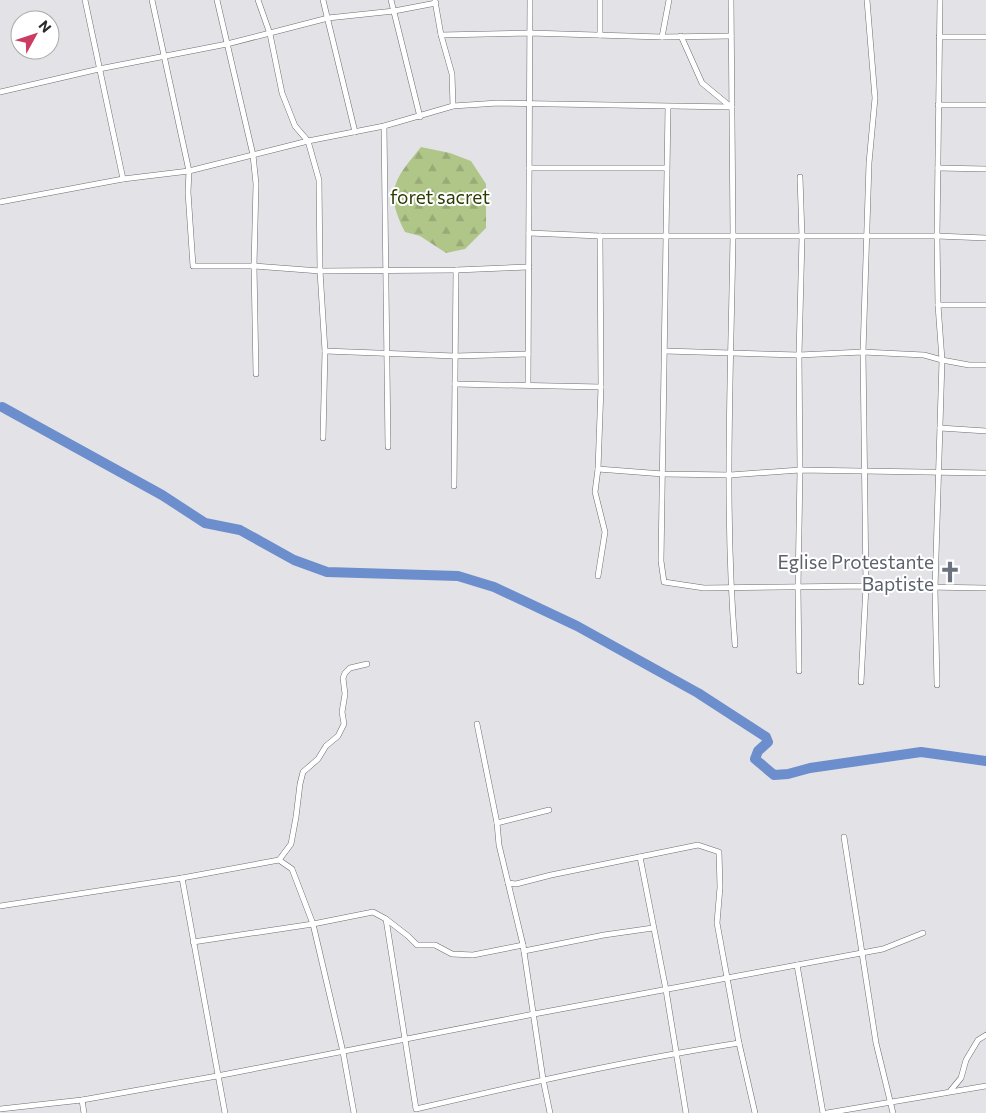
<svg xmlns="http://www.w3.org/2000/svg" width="986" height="1113" viewBox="0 0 986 1113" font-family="Commissioner,sans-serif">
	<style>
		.forest { fill: url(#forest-firs) }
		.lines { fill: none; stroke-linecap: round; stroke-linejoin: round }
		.river { stroke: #6c8ecd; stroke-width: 10 }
		.minor-casing { stroke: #6d6d71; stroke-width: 6 }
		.minor { stroke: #fff; stroke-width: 5 }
		.labels { text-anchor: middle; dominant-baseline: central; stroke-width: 4; stroke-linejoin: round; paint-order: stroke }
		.park-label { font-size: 19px; fill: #2c3c03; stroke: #fff }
		.worship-label { font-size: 19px; fill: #5b616d; stroke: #fff; text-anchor: end }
	</style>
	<defs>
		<pattern id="forest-firs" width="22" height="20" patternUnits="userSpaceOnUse" patternTransform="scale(1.25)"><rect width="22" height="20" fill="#b0c689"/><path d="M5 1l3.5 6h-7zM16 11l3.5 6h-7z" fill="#98aa76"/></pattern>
	</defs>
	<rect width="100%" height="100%" fill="#e3e3e7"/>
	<path class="forest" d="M 421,147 L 450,153 L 471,161 L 486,184 L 486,228 L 465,249 L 446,253 L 420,236 L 405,232 C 384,191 394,180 421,147 Z"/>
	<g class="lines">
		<path class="river" d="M 2,407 L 162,495 L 205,523 L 240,530 L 294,560 L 327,572 L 458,576 L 494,587 L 577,626 L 698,693 L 766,737 L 768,742 L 758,751 L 755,759 L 774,775 L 788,774 L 810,768 L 921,752 L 986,761"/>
		<g class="minor-casing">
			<g id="minor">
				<path d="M 85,0 L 123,179"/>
				<path d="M 152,0 L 189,171 L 188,192 L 193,266 L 254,266 L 320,271 L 456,270 L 529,267"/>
				<path d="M 217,0 L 253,155 L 256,184 L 254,266 L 256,374"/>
				<path d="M 258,0 L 270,34 L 282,93 L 295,126 L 308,141 L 319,180 L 320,271 L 325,351 L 323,438"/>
				<path d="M 323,0 L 355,132"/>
				<path d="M 391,0 L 420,117"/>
				<path d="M 731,0 C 731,78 733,157 733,235 C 731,372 724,508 735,645"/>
				<path d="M 435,1 L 441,35 L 452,74 L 453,106"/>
				<path d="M 441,35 L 530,33 L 662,37 L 731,36"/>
				<path d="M 600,35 L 600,0"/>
				<path d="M 681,36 L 702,83 L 731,107"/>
				<path d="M 662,37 L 669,0"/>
				<path d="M 939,37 L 986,37"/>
				<path d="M 0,92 L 99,69 L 227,44 L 328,18 L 394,11 L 436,3"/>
				<path d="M 938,105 L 986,105"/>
				<path d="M 668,107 L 661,561 L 664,582 L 704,588 L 866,586 L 986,588"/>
				<path d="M 384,126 L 388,447"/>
				<path d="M 529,168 L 666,168"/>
				<path d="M 938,168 L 986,169"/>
				<path d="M 0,202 L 123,179 L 189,171 L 308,141 L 384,126 L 453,106 L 498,103 L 732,107"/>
				<path d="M 529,233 L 600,236 L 937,236 L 986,238"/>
				<path d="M 938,305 L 986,305"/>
				<path d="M 325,351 L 455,356 L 528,354"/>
				<path d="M 665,351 L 799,355 L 863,352 L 924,355 L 942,360 L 969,365 L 986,365"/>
				<path d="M 455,384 L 601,387"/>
				<path d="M 528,385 L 530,0"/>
				<path d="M 940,428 L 986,431"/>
				<path d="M 598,469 L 663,474 L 730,475 L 800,470 L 986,473"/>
				<path d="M 454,486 L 456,270"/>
				<path d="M 598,576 L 605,532 L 595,492 L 598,469 L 601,387 L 600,236"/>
				<path d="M 799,671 L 798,588 L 800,470 L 799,355 L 802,237 L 800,177"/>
				<path d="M 861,682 L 866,586 L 863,352 L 869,163 L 875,98 L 867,0"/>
				<path d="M 937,685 L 935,589 L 942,360 L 938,305 L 937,236 L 940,0"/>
				<path d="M 477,724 L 497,823 L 499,845 L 523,945 L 543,1079 L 550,1113"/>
				<path d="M 497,823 L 549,810"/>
				<path d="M 844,837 L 876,1043 L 893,1113"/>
				<path d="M 640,857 L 666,990 L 686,1113"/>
				<path d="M 279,860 L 291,844 L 296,817 L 300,784 L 303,772 L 318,759 L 326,746 L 338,736 L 344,724 L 342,712 L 345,694 L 343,678 L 345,673 L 350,668 L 367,664"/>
				<path d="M 182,878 L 225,1113"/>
				<path d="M 508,883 L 516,884 L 551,875 L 698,845 L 719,852 L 720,887 L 717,923 L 739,1043 L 755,1113"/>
				<path d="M 0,906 L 182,878 L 279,860 L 292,869 L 313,924 L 343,1052 L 354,1113"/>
				<path d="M 386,919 L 416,1109 C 523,1084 630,1060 739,1043"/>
				<path d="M 193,942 L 313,924 L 373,912 L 386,919 L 408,936 L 417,945 L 435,945 L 452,954 L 473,955 L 523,945"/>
				<path d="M 524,951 L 604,935 L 653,928"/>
				<path d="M 797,965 L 823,1113"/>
				<path d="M 951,1090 L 961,1078 L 966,1060 L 978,1040 L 986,1035"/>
				<path d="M 82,1100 L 84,1113"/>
				<path d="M 0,1109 L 82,1100 L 217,1076 L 534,1014 L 883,949 L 923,933"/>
				<path d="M 827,1113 L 986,1086"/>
			</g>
		</g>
		<use href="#minor" class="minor"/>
	</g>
	<defs>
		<g id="church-bare" transform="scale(1.725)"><path d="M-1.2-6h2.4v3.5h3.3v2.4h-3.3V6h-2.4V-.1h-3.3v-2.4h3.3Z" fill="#6b7280" stroke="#fff" stroke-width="2.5" paint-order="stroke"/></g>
	</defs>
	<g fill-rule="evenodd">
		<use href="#church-bare" x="950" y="572"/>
	</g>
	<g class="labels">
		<g class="park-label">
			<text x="440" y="196">foret sacret</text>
		</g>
		<g class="worship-label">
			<text x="934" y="561">Eglise Protestante<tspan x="934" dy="22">Baptiste</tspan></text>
		</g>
	</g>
	<g transform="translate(35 35) rotate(50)"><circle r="24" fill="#ffffff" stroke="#aaaaab"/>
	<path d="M0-4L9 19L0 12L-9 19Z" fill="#cb3c62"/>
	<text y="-8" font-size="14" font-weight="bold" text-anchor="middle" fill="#2b2a2c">N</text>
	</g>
</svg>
